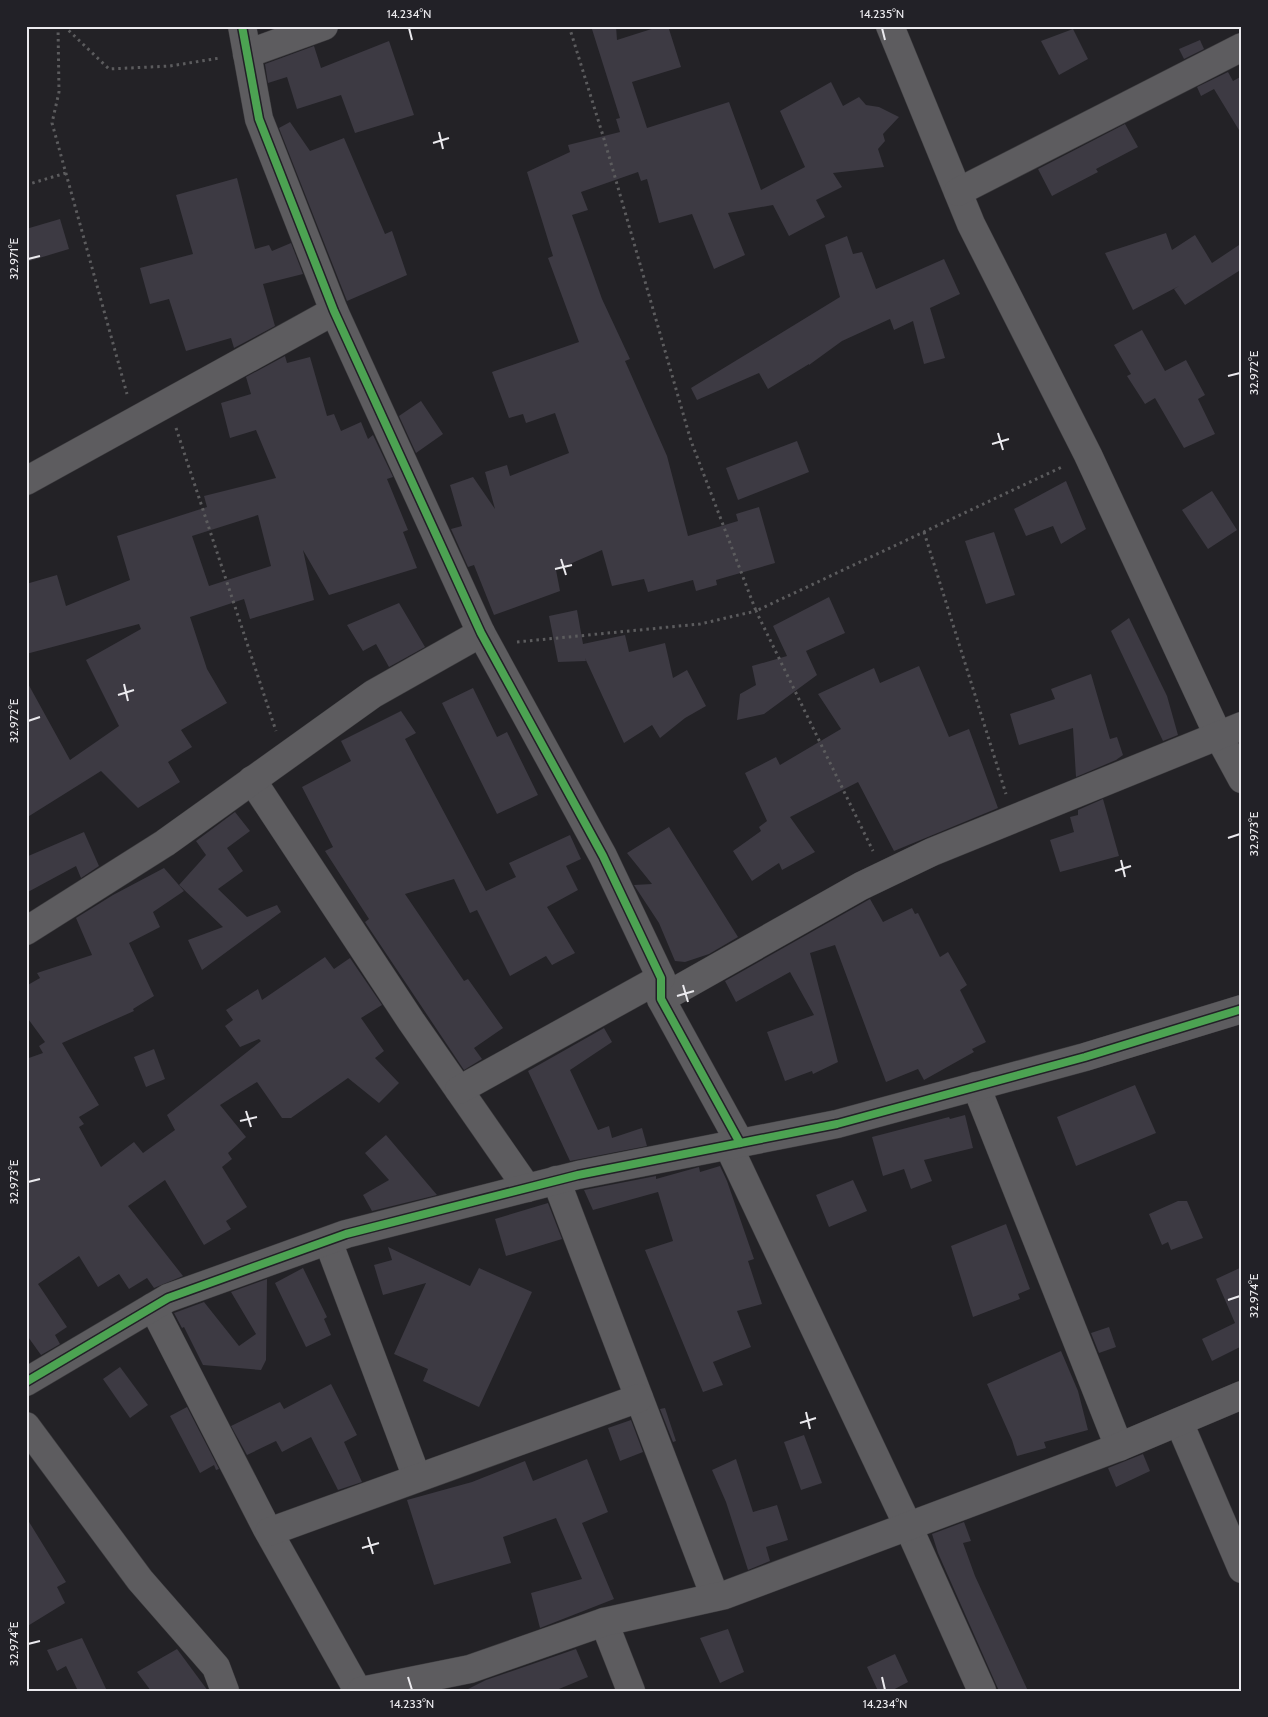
<svg xmlns="http://www.w3.org/2000/svg" width="1268" height="1717" font-family="Cabin,sans-serif">
<style>
.building{fill:#3d3a43;fill-rule:evenodd}
.lines{fill:none;stroke-linecap:round;stroke-linejoin:round}
.minor-casing{stroke:#3d3c3f;stroke-width:29}
.path{stroke:#5c5c5e;stroke-width:3;stroke-dasharray:2.5 4;stroke-linecap:butt}
.minor{stroke:#5d5c5f;stroke-width:28}
.cycleway-casing{stroke:#222127;stroke-width:11}
.cycleway{stroke:#4ca352;stroke-width:8}
.ticks{fill:none;stroke:#ebeaee;stroke-width:2}
.neatline{fill:none;stroke:#ebeaee;stroke-width:2}
.ticks-label{font-size:12px;text-anchor:middle;fill:#ebeaee}
</style>
<rect width="100%" height="100%" fill="#232226"/>
<g class="building">
<polygon points="591,26 616,26 617,40 661,26 668,26 681,67 632,82 647,128 729,102 761,190 805,167 780,111 831,82 843,106 859,97 866,105 879,107 899,117 883,134 885,141 878,149 884,167 833,173 842,187 816,200 825,217 789,236 773,205 728,213 745,255 714,269 692,214 659,223 647,179 641,181 638,172 581,192 588,210 572,215 602,299 630,359 625,361 667,456 688,536 738,521 736,514 759,507 775,563 716,580 717,585 696,591 693,580 648,592 644,579 612,586 602,550 556,570 560,591 494,615 474,565 468,567 451,529 462,526 450,485 473,477 495,509 485,472 507,465 510,476 569,453 555,413 526,423 523,414 509,418 492,372 579,342 548,258 553,256 527,172 570,152 568,145 620,132 616,119 620,118"/>
<polygon points="1073,29 1088,59 1059,75 1041,41"/>
<polygon points="1200,40 1204,49 1184,59 1179,49"/>
<polygon points="389,41 414,115 355,133 341,95 297,109 287,77 268,83 265,64 314,46 321,68"/>
<polygon points="1228,72 1233,81 1242,76 1242,135 1214,89 1201,96 1197,87"/>
<polygon points="290,122 310,151 344,138 385,234 392,231 407,275 347,301 279,128"/>
<polygon points="1125,124 1138,147 1096,169 1098,172 1052,196 1038,169"/>
<polygon points="237,178 255,249 269,245 272,251 291,243 303,274 263,284 275,326 234,348 231,338 186,351 169,299 150,304 140,268 193,254 176,195"/>
<polygon points="60,219 69,249 26,262 26,229"/>
<polygon points="1166,233 1172,250 1195,235 1212,263 1242,243 1242,269 1185,305 1174,289 1179,286 1133,310 1105,253"/>
<polygon points="847,236 853,254 862,252 876,289 944,259 960,294 930,308 945,358 924,364 913,321 894,330 890,319 842,341 809,365 809,364 768,389 759,373 697,400 691,388 840,297 825,245"/>
<polygon points="1142,330 1165,371 1186,360 1205,395 1198,399 1215,434 1184,448 1155,398 1145,404 1127,376 1131,374 1114,345"/>
<path d="M285,356L287,363L310,357L327,416L334,414L341,431L361,422L368,439L373,435L393,477L387,479L408,530L403,532L417,568L329,595L303,550L314,600L250,619L244,599L190,617L207,669L227,703L181,730L192,747L168,762L180,782L138,808L101,771L26,818V680L70,760L119,726L86,660L141,629L139,624L26,654V584L57,575L66,606L130,580L117,536L207,507L204,496L276,478L256,430L230,438L221,403L251,394L246,377ZM258,515L271,566L209,586L192,536Z"/>
<polygon points="421,401 443,434 416,453 399,416"/>
<polygon points="797,441 809,472 738,500 726,468"/>
<polygon points="1066,481 1086,529 1061,544 1053,526 1026,536 1014,509"/>
<polygon points="1212,491 1237,530 1208,549 1182,510"/>
<polygon points="994,532 1015,595 986,604 965,541"/>
<polygon points="829,597 845,633 806,651 817,675 764,714 737,720 740,694 756,685 752,666 787,656 773,626"/>
<polygon points="399,603 425,647 389,667 376,644 363,651 347,625"/>
<polygon points="577,610 583,644 625,635 629,652 665,643 673,678 687,670 706,706 685,718 660,738 652,725 624,743 585,658 586,661 558,662 549,616"/>
<polygon points="1129,618 1167,696 1178,735 1163,741 1111,631"/>
<polygon points="919,666 949,737 969,729 998,808 894,851 858,782 790,817 815,852 782,870 779,863 752,881 733,851 761,831 759,827 767,821 745,773 776,757 780,765 841,729 818,694 874,668 880,683"/>
<polygon points="1091,674 1110,739 1117,737 1123,755 1116,760 1076,777 1073,728 1019,745 1010,714 1055,699 1051,689"/>
<polygon points="473,688 497,737 507,732 538,795 497,814 442,703"/>
<polygon points="401,711 416,733 405,739 486,891 516,877 509,863 570,835 581,859 566,866 578,890 547,907 575,953 552,965 546,956 510,976 477,910 470,913 454,879 405,894 464,981 468,979 503,1028 474,1048 482,1059 464,1070 365,922 369,919 325,851 333,847 302,787 351,761 341,741"/>
<polygon points="1103,799 1119,856 1060,872 1050,840 1074,832 1070,817 1078,815 1078,810"/>
<polygon points="235,812 250,831 227,848 243,871 218,889 247,917 277,905 281,912 202,970 188,940 223,927 179,885 206,855 196,841"/>
<polygon points="669,827 738,937 709,954 685,962 675,961 659,923 634,885 652,884 627,853"/>
<polygon points="84,832 99,866 81,878 76,866 26,893 26,857"/>
<polygon points="164,868 184,891 153,912 160,927 129,943 154,996 133,1009 134,1011 62,1043 99,1105 79,1117 84,1124 79,1127 101,1167 134,1142 143,1153 175,1130 167,1115 261,1041 259,1039 240,1047 225,1026 233,1020 226,1010 258,989 262,1000 325,957 334,969 350,958 382,1005 361,1018 384,1051 375,1058 399,1083 379,1103 348,1078 291,1118 282,1118 257,1082 220,1105 246,1137 228,1153 232,1159 222,1167 247,1207 226,1221 231,1229 204,1245 165,1180 128,1206 183,1276 154,1288 147,1278 129,1289 119,1274 98,1287 79,1256 38,1284 67,1327 55,1335 60,1344 41,1355 26,1334 26,1059 43,1053 39,1046 45,1042 26,1016 26,986 40,978 37,973 92,955 76,918 113,895"/>
<polygon points="870,899 883,922 912,908 915,914 918,913 940,957 948,952 967,985 960,990 986,1042 972,1049 974,1052 924,1080 918,1069 886,1082 835,945 810,953 838,1062 813,1074 812,1071 785,1081 767,1032 814,1015 790,972 736,1002 725,981"/>
<polygon points="604,1028 612,1042 570,1070 598,1130 609,1126 612,1138 642,1128 647,1146 570,1161 528,1071"/>
<polygon points="154,1049 165,1079 146,1087 134,1057"/>
<polygon points="1135,1085 1156,1133 1076,1166 1057,1117"/>
<polygon points="965,1115 973,1148 924,1160 932,1181 911,1189 904,1169 883,1176 872,1137 949,1117 950,1119"/>
<polygon points="386,1135 437,1195 372,1211 363,1195 389,1180 365,1153"/>
<polygon points="720,1166 727,1181 754,1259 748,1261 762,1304 737,1311 751,1347 713,1362 723,1385 703,1392 645,1250 673,1241 658,1192 593,1210 584,1190 656,1176 656,1179 699,1167 700,1172"/>
<polygon points="853,1180 867,1211 829,1227 816,1195"/>
<polygon points="1178,1201 1187,1201 1203,1238 1171,1250 1168,1242 1162,1245 1149,1214"/>
<polygon points="548,1203 562,1239 506,1256 495,1219"/>
<polygon points="1006,1224 1030,1289 1018,1294 1020,1299 973,1317 951,1246"/>
<polygon points="388,1247 470,1286 479,1268 532,1292 479,1407 423,1381 428,1369 394,1354 426,1283 383,1295 374,1265 392,1260"/>
<polygon points="1242,1267 1242,1346 1212,1361 1202,1339 1235,1323 1216,1279"/>
<polygon points="303,1268 327,1317 324,1319 331,1335 306,1347 275,1283"/>
<polygon points="267,1279 266,1360 261,1370 203,1365 184,1327 182,1328 174,1313 204,1302 239,1346 256,1334 231,1292"/>
<polygon points="1109,1327 1116,1347 1099,1353 1091,1333"/>
<polygon points="1061,1351 1078,1391 1088,1430 1044,1442 1046,1448 1017,1456 1012,1440 987,1384"/>
<polygon points="120,1367 148,1405 130,1418 103,1379"/>
<polygon points="331,1384 357,1435 344,1442 362,1482 338,1490 311,1437 282,1452 276,1441 247,1455 231,1426 280,1402 284,1409"/>
<polygon points="187,1407 219,1469 216,1470 214,1465 200,1473 170,1416"/>
<polygon points="665,1408 676,1441 673,1442 660,1409"/>
<polygon points="631,1420 643,1452 620,1461 608,1428"/>
<polygon points="804,1435 822,1483 801,1490 784,1442"/>
<polygon points="1143,1454 1150,1471 1116,1487 1108,1468"/>
<polygon points="587,1459 608,1512 582,1523 614,1599 540,1628 531,1593 582,1579 556,1518 503,1537 511,1563 434,1585 407,1500 472,1482 525,1461 533,1481"/>
<polygon points="736,1459 753,1512 777,1505 788,1540 766,1547 770,1561 748,1570 726,1502 712,1470"/>
<polygon points="26,1517 66,1582 57,1587 65,1603 26,1627"/>
<polygon points="964,1522 971,1541 963,1543 975,1576 1028,1691 999,1691 938,1553 932,1534"/>
<polygon points="728,1629 744,1672 720,1683 700,1638"/>
<polygon points="82,1638 107,1691 78,1691 66,1666 57,1671 47,1650"/>
<polygon points="177,1649 208,1691 151,1691 137,1672"/>
<polygon points="576,1649 588,1677 554,1691 464,1691 486,1680"/>
<polygon points="895,1654 908,1682 891,1691 878,1691 867,1667"/>
</g>
<g class="lines">
<defs>
<g id="minor">
<polyline points="242,26 259,119 334,311 481,633 603,856 661,978 661,999 740,1143"/>
<polyline points="890,26 971,224 1088,455 1218,735 1242,779"/>
<polyline points="247,54 324,26"/>
<polyline points="958,192 1242,47"/>
<polyline points="26,481 334,311"/>
<polyline points="252,780 411,1021 527,1188"/>
<polyline points="26,931 165,843 373,694 481,633"/>
<polyline points="661,999 861,886 932,852 1242,726"/>
<polyline points="976,1086 1119,1447"/>
<polyline points="459,1090 661,978"/>
<polyline points="728,1145 908,1526 982,1691"/>
<polyline points="556,1180 715,1597"/>
<polyline points="328,1241 417,1478"/>
<polyline points="153,1307 267,1529 358,1691"/>
<polyline points="26,1382 168,1298 346,1234 578,1175 837,1124 1085,1057 1242,1009"/>
<polyline points="1179,1422 1242,1569"/>
<polyline points="26,1426 140,1580 216,1667 225,1691"/>
<polyline points="269,1532 639,1398"/>
<polyline points="604,1622 631,1691"/>
<polyline points="361,1691 470,1669 604,1622 725,1595 1119,1447 1242,1395"/>
</g>
</defs>
<use href="#minor" class="minor-casing"/>
<g class="path">
<polyline points="58,26 59,92 52,123 127,394"/>
<polyline points="64,26 109,69 170,66 220,58"/>
<polyline points="569,26 604,139 691,441 756,611 1064,466"/>
<polyline points="26,185 66,173"/>
<polyline points="176,428 276,731"/>
<polyline points="924,532 1006,794"/>
<polyline points="517,642 700,624 756,611 873,851"/>
</g>
<use href="#minor" class="minor"/>
<defs>
<g id="cycleway">
<polyline points="242,26 259,119 334,311 481,633 603,856 661,978 661,999 740,1143"/>
<polyline points="26,1382 168,1298 346,1234 578,1175 837,1124 1085,1057 1242,1009"/>
</g>
</defs>
<use href="#cycleway" class="cycleway-casing"/>
<use href="#cycleway" class="cycleway"/>
</g>
<path class="ticks" d="M409,28L412,40M882,28L885,40M439,132L443,149M433,143L449,138M28,259L40,256M1228,376L1240,373M998,433L1003,450M992,444L1009,439M561,559L566,575M555,569L572,565M124,684L128,701M118,695L134,690M28,721L40,717M1228,838L1240,834M1121,860L1125,877M1115,871L1131,866M683,985L688,1002M677,996L694,991M246,1111L251,1127M240,1121L257,1117M28,1182L40,1179M1228,1300L1240,1296M806,1412L810,1429M800,1423L816,1418M368,1537L373,1554M362,1548L379,1543M28,1644L40,1641M408,1677L412,1690M882,1677L885,1690"/>
<rect width="1268" height="1717" fill="none" stroke="#222127" stroke-width="55"/>
<rect x="28" y="28" width="1212" height="1662" class="neatline"/>
<g class="ticks-label">
<text x="409" y="18">14.234°N</text>
<text x="882" y="18">14.235°N</text>
<text transform="translate(14 259) rotate(-90)" y="4">32.971°E</text>
<text transform="translate(1254 373) rotate(-90)" y="4">32.972°E</text>
<text transform="translate(14 721) rotate(-90)" y="4">32.972°E</text>
<text transform="translate(1254 834) rotate(-90)" y="4">32.973°E</text>
<text transform="translate(14 1182) rotate(-90)" y="4">32.973°E</text>
<text transform="translate(1254 1296) rotate(-90)" y="4">32.974°E</text>
<text transform="translate(14 1644) rotate(-90)" y="4">32.974°E</text>
<text x="412" y="1708">14.233°N</text>
<text x="885" y="1708">14.234°N</text>
</g>
</svg>
